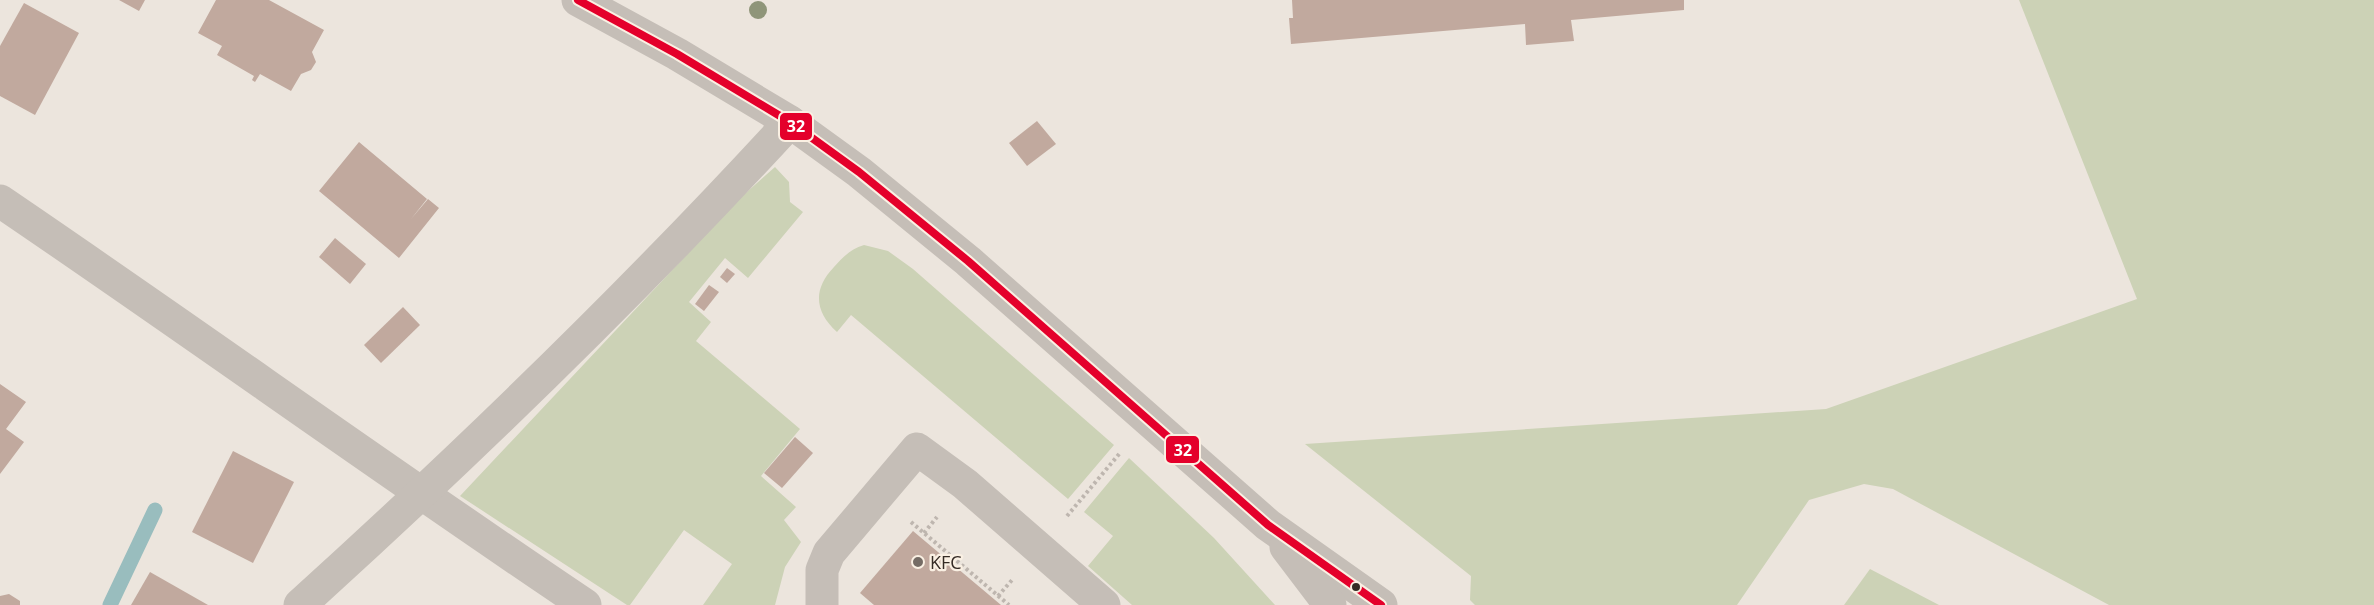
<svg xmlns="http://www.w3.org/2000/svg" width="2374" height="605" font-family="'Open Sans',sans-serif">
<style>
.green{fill:#ccd2b6}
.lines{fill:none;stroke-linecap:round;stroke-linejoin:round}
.stream{stroke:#99bdbe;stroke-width:15}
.building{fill:#c1a99e}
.path{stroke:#beb6af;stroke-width:4;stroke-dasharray:3 3;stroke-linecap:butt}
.minor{stroke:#c5beb7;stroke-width:33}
.bus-1-casing{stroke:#faf0e3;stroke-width:12}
.bus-1{stroke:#e4002b;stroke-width:8}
.tree{fill:#8f9579}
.poi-dot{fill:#756c65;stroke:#faf0e3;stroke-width:2}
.bus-dot{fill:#352b25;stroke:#faf0e3;stroke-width:2}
.labels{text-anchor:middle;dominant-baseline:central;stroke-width:4.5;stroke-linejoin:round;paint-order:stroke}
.poi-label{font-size:18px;fill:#352b25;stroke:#faf0e3;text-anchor:start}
.line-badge{stroke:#faf0e3;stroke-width:2}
.badge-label{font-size:16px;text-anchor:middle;font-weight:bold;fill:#fff}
</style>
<rect width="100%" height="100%" fill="#ece5dd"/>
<g class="green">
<polygon points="2019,0 2374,0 2374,605 2109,605 1893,489 1864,484 1809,500 1737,605 1475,605 1470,600 1471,576 1305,444 1826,409 2137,299"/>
<polygon points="775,167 789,182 790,202 803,212 748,278 725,258 689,302 711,322 696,341 800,429 761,476 796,507 784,520 801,542 785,567 775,605 703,605 732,564 684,530 630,605 627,605 460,496 739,199"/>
<path d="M864,245L888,251L913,269L1114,445L1068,499L851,315L837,332C814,311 813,289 834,267C844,256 851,249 864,245Z"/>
<polygon points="1129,458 1214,538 1275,605 1132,605 1088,566 1113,536 1084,512"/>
<polygon points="1870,569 1939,605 1844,605"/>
</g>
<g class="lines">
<polyline class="stream" points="110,605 155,510"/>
</g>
<g class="building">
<polygon points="119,0 145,0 139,11"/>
<polygon points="216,0 269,0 324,30 312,52 316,62 311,70 301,74 291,91 260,74 255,82 252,80 254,76 217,55 222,46 198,33"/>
<polygon points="1292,0 1684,0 1684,10 1571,20 1574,41 1526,45 1525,24 1291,44 1289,18 1293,18"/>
<polygon points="24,3 79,33 35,115 0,96 0,46"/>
<polygon points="1037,121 1056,144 1027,166 1009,143"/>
<polygon points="359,142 427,199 411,219 428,199 439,208 399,258 319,191"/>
<polygon points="335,238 366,264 350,284 319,257"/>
<polygon points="727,268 735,274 727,283 720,277"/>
<polygon points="709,285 719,292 704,311 695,304"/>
<polygon points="403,307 420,325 381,363 364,345"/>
<polygon points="0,384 26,402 6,429 24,442 0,474"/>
<polygon points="795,437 813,453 782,488 764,473"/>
<polygon points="233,451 294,482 253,563 192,532"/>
<polygon points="913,531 1001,605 874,605 860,593"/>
<polygon points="150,572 208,605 131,605"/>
<polygon points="9,594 20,601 20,605 0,605 0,596"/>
</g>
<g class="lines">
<g class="path">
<polyline points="1067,516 1120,453"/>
<polyline points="911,522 1009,605"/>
<polyline points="924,533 937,517"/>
<polyline points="998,596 1012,580"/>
</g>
<g class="minor">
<polyline points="578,0 677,54 790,122 859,172 968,261 1268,525 1381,605"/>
<path d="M0,201C196,334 388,473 585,605"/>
<polyline points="1286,547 1330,605"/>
<path d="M300,605C470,451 635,291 790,122"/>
<polyline points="822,605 822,570 829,553 917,449 965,484 1104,605"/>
</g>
<defs>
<polyline id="bus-1" points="578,0 677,54 790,122 859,172 968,261 1268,525 1381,605"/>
</defs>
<use href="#bus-1" class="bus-1-casing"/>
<use href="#bus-1" class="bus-1"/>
</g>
<circle class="tree" cx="758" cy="10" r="9"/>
<circle class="poi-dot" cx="918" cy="562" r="6"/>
<circle class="bus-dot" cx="1356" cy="587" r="5"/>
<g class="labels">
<g class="poi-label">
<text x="930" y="562">KFC</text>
</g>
</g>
<g class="line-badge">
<rect x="779" y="112" width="34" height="29" rx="6" fill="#e4002b"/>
<rect x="1165" y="435" width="35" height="29" rx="6" fill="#e4002b"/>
</g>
<g class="badge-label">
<text x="796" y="132">32</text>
<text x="1183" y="456">32</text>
</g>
</svg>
